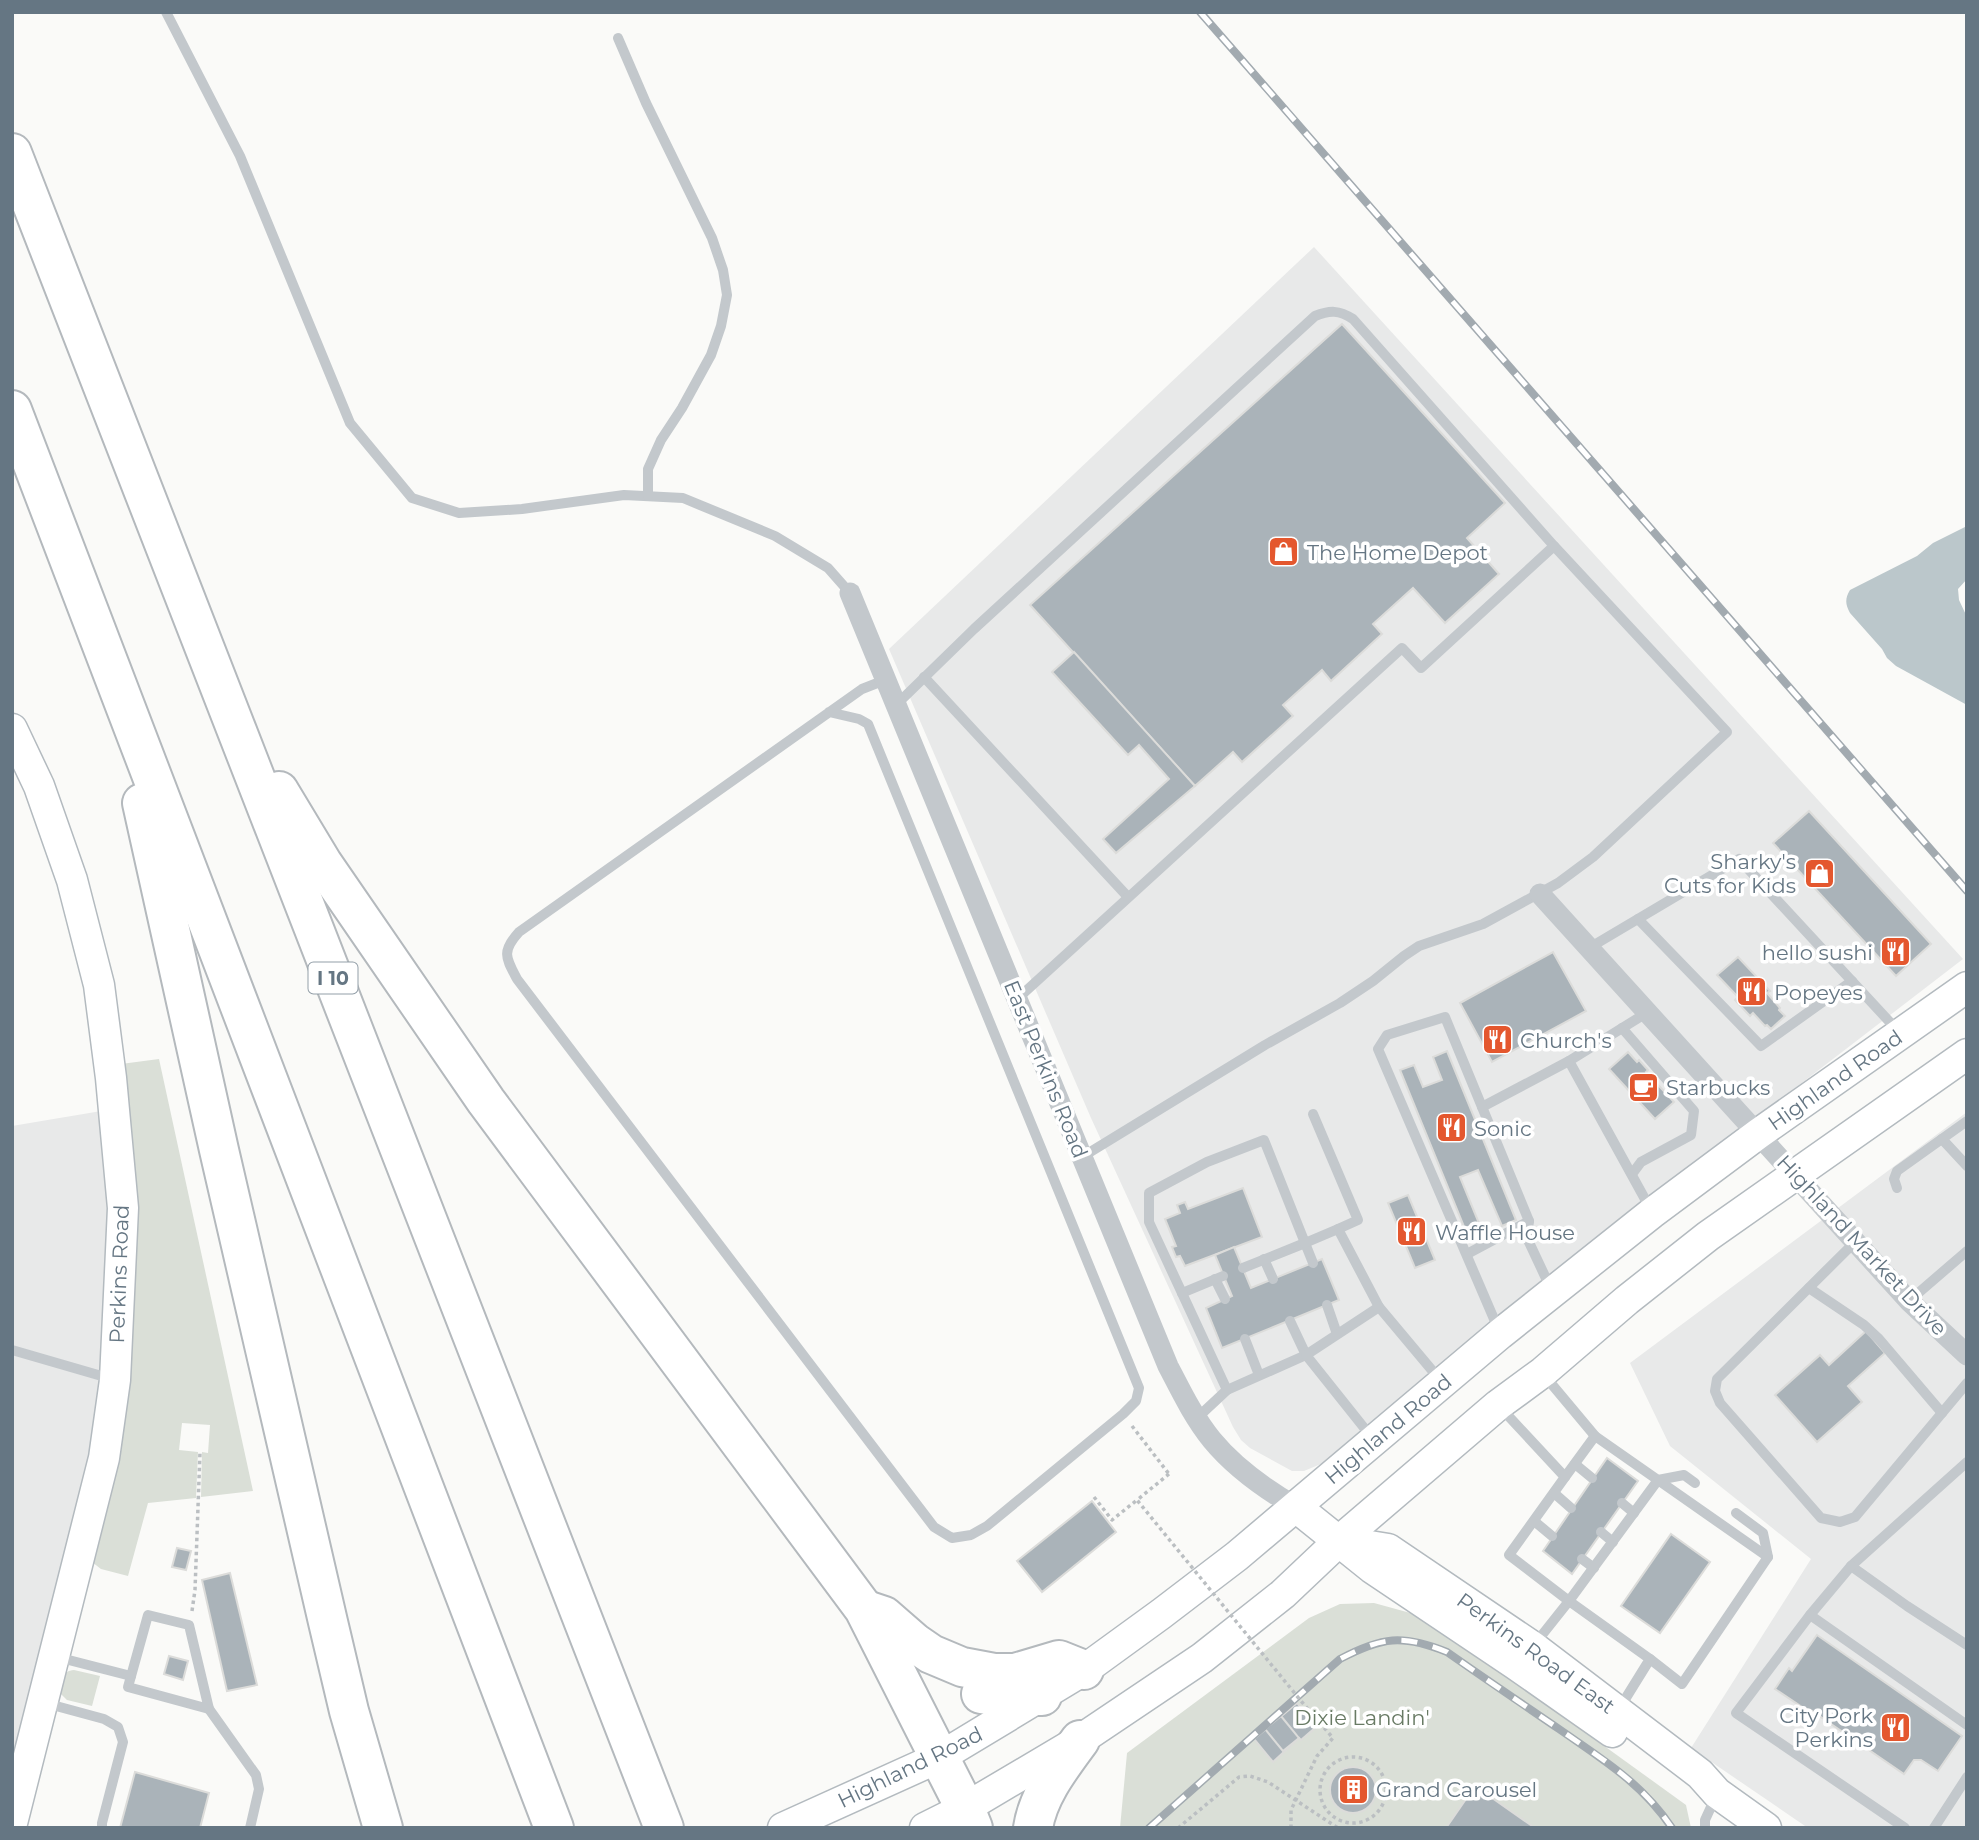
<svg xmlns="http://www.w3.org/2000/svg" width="1979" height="1840" font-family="Montserrat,sans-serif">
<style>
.built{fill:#e8e9e9}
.green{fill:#dadfd7}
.water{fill:#bbc7cb}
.building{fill:#aab3b9;stroke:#dcdcda;stroke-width:2}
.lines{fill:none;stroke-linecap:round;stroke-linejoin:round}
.secondary-casing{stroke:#b3babf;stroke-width:33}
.highway-casing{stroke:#b4b9bd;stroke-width:42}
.path{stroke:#bbbfc2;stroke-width:3.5;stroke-dasharray:3.5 3.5;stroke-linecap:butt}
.lane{stroke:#c3c8cc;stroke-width:10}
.street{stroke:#c3c8cc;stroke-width:21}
.secondary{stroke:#fff;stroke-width:30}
.highway{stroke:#fff;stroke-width:38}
.rail-casing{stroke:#a2aab0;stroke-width:8}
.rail{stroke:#fff;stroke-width:5;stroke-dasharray:16;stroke-linecap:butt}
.path-bridge{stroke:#bbbfc2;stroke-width:3.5;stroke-dasharray:3.5 3.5;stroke-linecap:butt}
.labels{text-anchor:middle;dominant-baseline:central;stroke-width:7;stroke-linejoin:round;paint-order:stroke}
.shield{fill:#fff;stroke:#939fa8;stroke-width:2}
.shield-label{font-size:19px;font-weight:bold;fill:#657683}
.poi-label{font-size:21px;fill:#657683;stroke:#fff;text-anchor:start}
.street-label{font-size:21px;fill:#657683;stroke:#fff}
.park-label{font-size:21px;fill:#687a64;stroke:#fff}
</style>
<rect width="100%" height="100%" fill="#fafaf8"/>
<g class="built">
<polygon points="1314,247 1963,959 1599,1239 1328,1461 1304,1471 1292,1471 1250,1448 1241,1440 1233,1427 1091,1118 889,649"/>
<polygon points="113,1109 115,1380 12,1823 12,1126"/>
<polygon points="1967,1112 1967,1828 1808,1828 1691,1748 1811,1559 1670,1446 1630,1363"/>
</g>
<g class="green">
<polygon points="159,1059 253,1491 201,1497 202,1452 208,1453 210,1425 182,1423 179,1450 198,1452 196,1498 148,1503 128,1576 101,1569 92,1562 121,1064"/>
<polygon points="1374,1603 1414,1614 1455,1638 1686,1805 1691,1828 1120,1828 1127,1753 1309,1618 1340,1604"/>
<path d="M74,1670L100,1676L92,1706L67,1700L58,1691C61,1680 62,1671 74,1670Z"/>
</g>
<path class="water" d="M1967,526V579L1958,589L1959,600L1967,617V705L1896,666L1887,658L1882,649L1850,613C1845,604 1845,598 1850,590L1917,556L1933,543Z"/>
<g class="building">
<polygon points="1342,324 1505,503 1467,538 1499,574 1445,623 1413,588 1373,624 1382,634 1331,681 1322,670 1283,705 1293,716 1242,762 1233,752 1195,786 1030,605"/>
<polygon points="1074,652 1195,786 1116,853 1103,839 1169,779 1139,745 1128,755 1052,672"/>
<polygon points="1809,811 1931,944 1896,976 1773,843"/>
<polygon points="1553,952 1586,1011 1492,1062 1460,1003"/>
<polygon points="1738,957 1770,991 1767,993 1780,1008 1779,1010 1785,1016 1771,1029 1767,1025 1765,1026 1753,1013 1750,1016 1735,1000 1738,997 1717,975"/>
<polygon points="1447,1051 1516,1220 1502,1226 1478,1170 1460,1177 1483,1233 1469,1239 1400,1070 1414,1065 1423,1087 1442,1080 1433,1057"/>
<polygon points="1628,1052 1637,1062 1639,1060 1648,1070 1646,1072 1674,1102 1655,1119 1609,1069"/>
<polygon points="1243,1188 1262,1237 1185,1266 1180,1256 1176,1257 1172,1247 1176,1246 1165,1219 1180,1213 1177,1205 1185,1202 1188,1209"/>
<polygon points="1408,1195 1435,1260 1415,1268 1388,1203"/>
<polygon points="1234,1247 1251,1288 1322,1259 1339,1300 1222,1348 1206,1308 1232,1296 1215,1255"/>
<polygon points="1866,1331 1885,1353 1848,1386 1862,1402 1817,1442 1775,1395 1820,1355 1829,1365"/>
<polygon points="1607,1458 1638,1481 1572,1574 1543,1551"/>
<polygon points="1092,1501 1116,1532 1042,1592 1017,1561"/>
<polygon points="1671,1534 1710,1562 1660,1633 1621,1606"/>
<polygon points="177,1548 191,1551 186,1570 172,1567"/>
<polygon points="230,1573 257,1685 227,1691 202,1580"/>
<polygon points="1817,1635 1962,1736 1938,1771 1921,1760 1914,1760 1904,1774 1812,1711 1811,1713 1775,1689 1789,1668 1792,1671"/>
<polygon points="169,1656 188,1661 183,1680 164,1674"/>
<polygon points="1297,1703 1316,1727 1311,1732 1291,1709"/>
<polygon points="1297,1703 1316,1727 1301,1740 1299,1738 1273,1762 1254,1739"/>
<polygon points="1281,1716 1299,1738 1283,1751 1265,1729"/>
<circle cx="1353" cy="1790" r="23"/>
<polygon points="135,1772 209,1793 200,1828 120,1828"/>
<polygon points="1475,1786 1535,1828 1446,1828"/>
</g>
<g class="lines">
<defs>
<g id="secondary">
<polyline points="12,729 39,786 72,880 99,985 111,1078 123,1208 115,1380 104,1458 12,1823"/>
<polyline points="1296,1507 1372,1568 1515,1664 1612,1732"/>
<polyline points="1339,1541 1388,1549 1533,1647 1700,1774 1717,1793 1766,1828"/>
<polyline points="783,1828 940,1757 1084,1670 1161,1614 1237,1556 1500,1334 1652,1213 1758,1134 1967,987"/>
<polyline points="925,1828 965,1808 1080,1740 1202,1658 1283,1594 1339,1541 1498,1405 1543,1372 1627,1300 1708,1236 1967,1054"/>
</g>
<g id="highway">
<polyline points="12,153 664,1828"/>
<polyline points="12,410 554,1828"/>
<polyline points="279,791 323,864 486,1101 864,1609 965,1808 973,1828"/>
<polyline points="142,803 219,1150 328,1622 349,1711 383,1828"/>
<polyline points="869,1611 884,1616 915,1643 931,1654 962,1667 994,1673 1015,1673 1059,1660 1084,1670"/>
<polyline points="981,1694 994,1696 1042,1696"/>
<path d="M1033,1828C1038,1795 1061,1766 1080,1740"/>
</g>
</defs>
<use href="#secondary" class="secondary-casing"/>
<use href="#highway" class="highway-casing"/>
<g class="path">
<polyline points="1132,1426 1169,1474"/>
<polyline points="1094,1497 1112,1520 1137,1500"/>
<polyline points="192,1611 195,1590 200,1452"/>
<circle cx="1353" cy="1790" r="33"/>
<polyline points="1178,1828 1239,1777 1250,1776 1268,1782 1338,1828"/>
<polyline points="1291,1828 1291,1810 1317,1756 1333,1738 1301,1701"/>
</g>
<g class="lane">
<polyline points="166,12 240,156 350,423 412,498 459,513 522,509 624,495 683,498 775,536 828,568 850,593"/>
<polyline points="618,38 646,103 712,238 723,270 727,295 721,326 711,355 682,408 661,440 648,469 648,496"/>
<polyline points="924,677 1128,897"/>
<path d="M896,705L974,629L1315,316C1330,310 1339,310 1353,319L1554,546"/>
<path d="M829,712L859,719L868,724L1139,1388L1136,1401L1123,1414L987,1526L971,1535L952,1538L934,1527L517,979C506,958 501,952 519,932L862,689L885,680"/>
<polyline points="1638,919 1761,1046 1852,981"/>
<polyline points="1589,948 1739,859 1899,1032"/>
<polyline points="1017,999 1402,648 1421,668 1554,546 1727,732 1593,857 1558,883 1483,924 1419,946 1404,956 1373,981 1340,1003 1265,1045 1082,1157"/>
<polyline points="1648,1012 1569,1061 1651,1210"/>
<polyline points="1622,1028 1694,1111 1691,1135 1641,1162 1632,1174"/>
<polyline points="1482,1107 1569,1061"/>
<polyline points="1313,1114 1358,1220 1338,1229"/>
<polyline points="1942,1139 1967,1166"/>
<polyline points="1897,1188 1894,1179 1897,1171 1967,1121"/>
<polyline points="1856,1241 1717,1379 1715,1391 1720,1403 1821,1518 1840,1522 1855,1517 1967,1383"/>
<polyline points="1467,1254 1529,1221"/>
<polyline points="1264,1259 1273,1279"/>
<polyline points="1243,1268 1305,1243 1313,1263"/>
<polyline points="1215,1279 1225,1299"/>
<polyline points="1809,1288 1864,1325 1879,1339 1942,1413"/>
<polyline points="1182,1293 1223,1276"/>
<polyline points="1909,1301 1967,1251"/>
<polyline points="1327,1305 1337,1334"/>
<polyline points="1500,1333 1378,1049 1387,1035 1445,1017 1529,1221 1527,1238 1551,1289"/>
<polyline points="1245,1339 1259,1375"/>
<polyline points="12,1350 112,1379"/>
<polyline points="1544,1375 1595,1436"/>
<polyline points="1227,1390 1149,1222 1149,1193 1207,1162 1264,1140 1305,1243 1338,1229 1379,1307"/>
<polyline points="1500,1407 1565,1477 1509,1555 1569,1601 1534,1645"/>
<polyline points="1197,1418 1227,1390 1306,1355 1290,1321"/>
<polyline points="1373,1439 1306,1355 1379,1307 1441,1381"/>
<polyline points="1967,1462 1851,1566 1907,1606 1967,1645"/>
<polyline points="1575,1464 1592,1478"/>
<polyline points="1565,1477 1595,1436 1768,1557 1682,1684 1650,1659"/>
<polyline points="1554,1493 1571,1508"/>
<polyline points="1622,1503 1634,1513"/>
<polyline points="1736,1513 1763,1533 1768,1557"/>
<polyline points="1534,1521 1552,1536"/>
<polyline points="1601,1532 1613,1542"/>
<polyline points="1582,1559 1594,1568"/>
<polyline points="1851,1566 1810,1615 1736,1713 1905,1828"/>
<polygon points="148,1615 189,1625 209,1709 128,1687"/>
<polyline points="1810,1615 1967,1725"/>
<polyline points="57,1657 131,1676"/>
<polyline points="45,1703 104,1719 118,1727 123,1742 102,1823 102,1828"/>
<polyline points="209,1709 256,1775 259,1789 250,1828"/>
<polyline points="1619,1709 1650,1659 1569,1601 1658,1480 1684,1475 1695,1483"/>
<polyline points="1705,1828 1705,1820 1716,1796"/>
<polyline points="1934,1828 1967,1777"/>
</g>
<g class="street">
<path d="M850,593L1168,1366C1181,1391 1194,1418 1212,1440C1235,1468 1265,1489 1296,1507"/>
<polyline points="1540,894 1909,1301 1967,1355"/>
</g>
<use href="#secondary" class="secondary"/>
<use href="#highway" class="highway"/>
<defs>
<g id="rail">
<polyline points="1200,12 1967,891"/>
<path d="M1149,1828L1340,1659C1382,1637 1402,1634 1447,1652C1484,1678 1521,1703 1559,1729C1602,1759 1642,1783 1672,1828"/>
</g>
</defs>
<use href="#rail" class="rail-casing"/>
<use href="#rail" class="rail"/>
<polyline class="path-bridge" points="1169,1474 1137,1500 1301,1701"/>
</g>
<defs>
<symbol id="shop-square" viewBox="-11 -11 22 22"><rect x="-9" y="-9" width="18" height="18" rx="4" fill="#e4572e" stroke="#fff"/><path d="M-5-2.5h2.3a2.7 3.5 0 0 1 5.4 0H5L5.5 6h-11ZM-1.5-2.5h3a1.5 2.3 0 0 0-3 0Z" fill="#fff"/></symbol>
<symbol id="restaurant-square" viewBox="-11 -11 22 22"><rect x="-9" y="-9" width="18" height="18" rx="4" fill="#e4572e" stroke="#fff"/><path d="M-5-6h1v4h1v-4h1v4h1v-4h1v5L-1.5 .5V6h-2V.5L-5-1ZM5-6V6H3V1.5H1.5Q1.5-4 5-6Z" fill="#fff"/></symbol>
<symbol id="cafe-square" viewBox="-11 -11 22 22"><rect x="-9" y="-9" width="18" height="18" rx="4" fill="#e4572e" stroke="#fff"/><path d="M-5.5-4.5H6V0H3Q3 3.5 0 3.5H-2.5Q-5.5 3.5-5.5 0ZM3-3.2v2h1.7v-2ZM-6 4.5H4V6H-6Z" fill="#fff"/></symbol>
<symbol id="building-square" viewBox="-11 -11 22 22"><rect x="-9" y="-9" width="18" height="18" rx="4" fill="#e4572e" stroke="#fff"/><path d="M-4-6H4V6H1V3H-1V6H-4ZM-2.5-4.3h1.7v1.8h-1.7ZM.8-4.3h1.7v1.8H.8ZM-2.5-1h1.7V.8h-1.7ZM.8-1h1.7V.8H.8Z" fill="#fff"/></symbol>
</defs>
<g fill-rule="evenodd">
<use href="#shop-square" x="1266" y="534" width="35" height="35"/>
<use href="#shop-square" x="1802" y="856" width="35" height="35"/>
<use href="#restaurant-square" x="1878" y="934" width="35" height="35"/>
<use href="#restaurant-square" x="1734" y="974" width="35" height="35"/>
<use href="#restaurant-square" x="1480" y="1022" width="35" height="35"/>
<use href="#cafe-square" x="1626" y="1070" width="35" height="35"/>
<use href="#restaurant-square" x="1434" y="1110" width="35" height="35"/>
<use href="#restaurant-square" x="1394" y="1214" width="35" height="35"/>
<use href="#restaurant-square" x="1878" y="1710" width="35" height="35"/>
<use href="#building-square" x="1336" y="1772" width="35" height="35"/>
</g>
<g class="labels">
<rect class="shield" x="308.5" y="962.5" width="49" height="31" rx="5"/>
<g class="shield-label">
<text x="333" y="978">I 10</text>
</g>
<g class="poi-label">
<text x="1307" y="552">The Home Depot</text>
<text x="1796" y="861" text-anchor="end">Sharky's<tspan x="1796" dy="24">Cuts for Kids</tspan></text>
<text x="1873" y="952" text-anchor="end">hello sushi</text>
<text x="1774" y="992">Popeyes</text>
<text x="1520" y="1040">Church's</text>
<text x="1666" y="1087">Starbucks</text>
<text x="1474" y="1128">Sonic</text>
<text x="1435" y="1232">Waffle House</text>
<text x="1873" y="1715" text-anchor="end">City Pork<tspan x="1873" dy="24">Perkins</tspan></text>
<text x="1376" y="1789">Grand Carousel</text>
</g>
<g class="street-label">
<text transform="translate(1046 1069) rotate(68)">East Perkins Road</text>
<text transform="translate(1835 1080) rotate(-35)">Highland Road</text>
<text transform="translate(1862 1245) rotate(47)">Highland Market Drive</text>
<text transform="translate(119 1274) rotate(-88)">Perkins Road</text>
<text transform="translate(1388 1429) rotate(-40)">Highland Road</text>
<text transform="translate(1536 1653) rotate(36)">Perkins Road East</text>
<text transform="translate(910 1767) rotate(-26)">Highland Road</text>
</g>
<g class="park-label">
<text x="1362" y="1717">Dixie Landin'</text>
</g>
</g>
<rect width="1979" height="1840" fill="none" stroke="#657683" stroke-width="28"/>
</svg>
